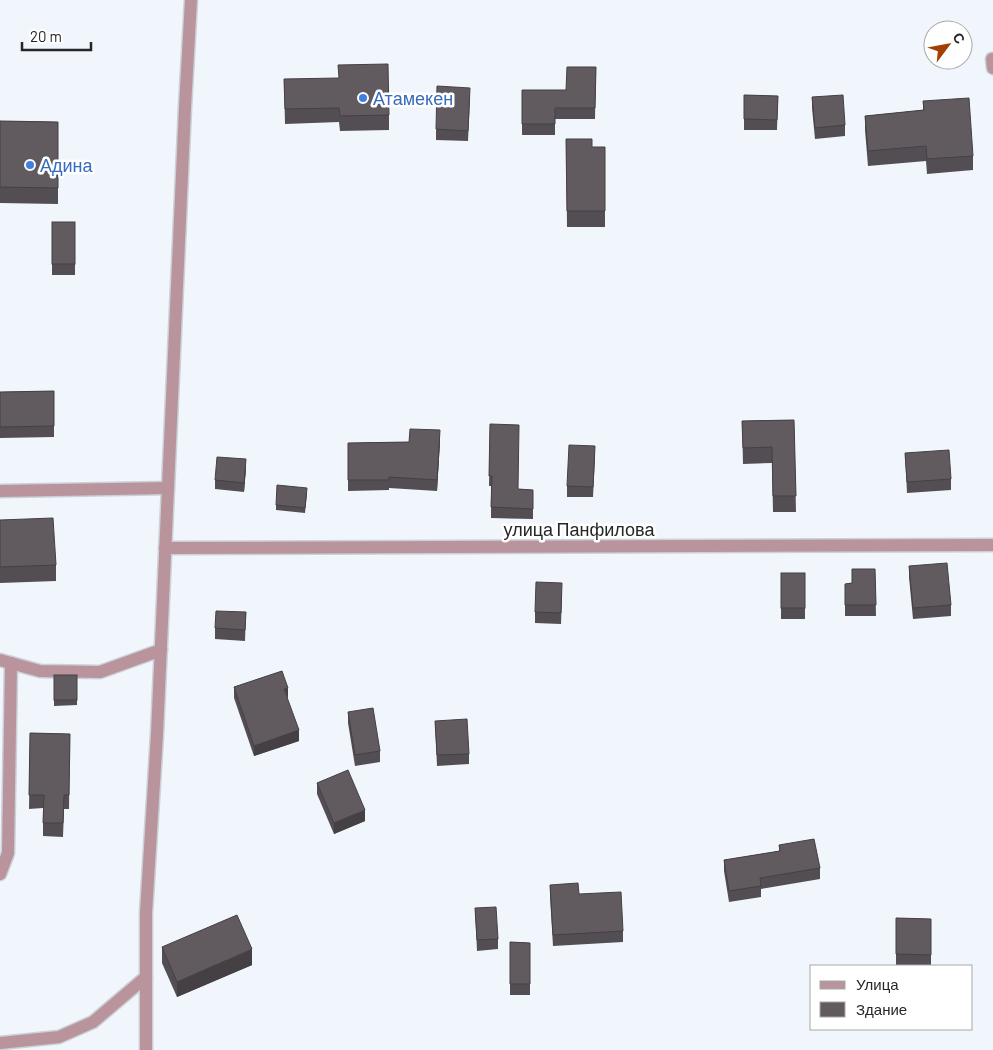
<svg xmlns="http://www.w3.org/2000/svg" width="993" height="1050" font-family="Barlow,sans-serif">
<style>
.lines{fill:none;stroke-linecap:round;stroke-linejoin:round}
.minor-casing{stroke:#cbd1d6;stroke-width:15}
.minor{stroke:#b9949d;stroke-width:12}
.wall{fill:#534e53}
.shaded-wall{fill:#444043}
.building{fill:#615b60;stroke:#444043}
.shop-dot{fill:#3f7fe0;stroke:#fff;stroke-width:2}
.labels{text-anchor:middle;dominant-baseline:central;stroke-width:5;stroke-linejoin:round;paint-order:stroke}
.shop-label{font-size:18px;fill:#366cbe;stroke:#fff;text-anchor:start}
.street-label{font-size:18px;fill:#252629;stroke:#fff}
</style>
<rect width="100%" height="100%" fill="#f0f6fc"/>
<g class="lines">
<defs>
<g id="minor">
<polyline points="992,59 993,68"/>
<polyline points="0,491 168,488"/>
<polyline points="165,548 993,545"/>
<polyline points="0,660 40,671 100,672 161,650"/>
<polyline points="0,874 8,853 11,663"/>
<polyline points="0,1043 59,1037 93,1022 146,977"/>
<polyline points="146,1050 146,913 157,734 185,107 191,0"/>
</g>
</defs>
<use href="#minor" class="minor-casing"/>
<use href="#minor" class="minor"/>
</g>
<g class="wall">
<polygon points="596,67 595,119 555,119 555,135 522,135 522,90 566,90"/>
<polygon points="284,79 389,115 389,130 340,131 339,122 285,124"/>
<polygon points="744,95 778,96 777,130 744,130"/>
<polygon points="812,97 845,125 845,136 815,139 812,108"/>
<polygon points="470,98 468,141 436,140 436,129"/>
<polygon points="923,101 973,156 973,170 927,174 926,161 868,166 865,130 865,116 923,110"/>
<polygon points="0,121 58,122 58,204 0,203"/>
<polygon points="566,139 592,147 605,147 605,227 567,227"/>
<rect x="52" y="222" width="23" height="53"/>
<polygon points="54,391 54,437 0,438 0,392"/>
<polygon points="794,420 796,512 773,512 772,463 743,464 742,421"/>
<polygon points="490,424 518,489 533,490 533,519 491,518 491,486 489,486"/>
<polygon points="440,441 437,491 389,488 389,490 348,491 348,443 409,442"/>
<polygon points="905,453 951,479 951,490 907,493"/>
<polygon points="595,457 593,497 567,497 567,486"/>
<polygon points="246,468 244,492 215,489 215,480"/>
<polygon points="307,493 305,513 276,510 276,505"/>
<polygon points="0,520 56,565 56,581 0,583"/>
<polygon points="909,566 951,605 951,616 913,619 909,577"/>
<polygon points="875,569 876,616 845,616 845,584 852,583"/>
<rect x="781" y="573" width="24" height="46"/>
<polygon points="562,594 561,624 535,623 535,612"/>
<polygon points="246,612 245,641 215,639 215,628"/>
<polygon points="54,675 77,675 77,705 54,706"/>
<polygon points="234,687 287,699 299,741 254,756 234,698"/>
<polygon points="348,712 380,751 380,762 355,766 348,723"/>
<polygon points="435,721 469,754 469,764 437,766"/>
<polygon points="30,733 70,734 69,809 64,809 63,837 43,836 43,808 29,809"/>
<polygon points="317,783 365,821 334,834 317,794"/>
<polygon points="779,845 820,868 820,879 761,889 761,897 729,902 724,871 724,860 779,851"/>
<polygon points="550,885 579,894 623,931 623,942 553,946 550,896"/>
<polygon points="475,908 498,939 498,949 477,951"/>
<polygon points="896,918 931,919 931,966 896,965"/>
<polygon points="510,942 530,943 530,995 510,995"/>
<polygon points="162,947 252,965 177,997 162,963"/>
</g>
<g class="shaded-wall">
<polygon points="440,430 440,441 437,491 437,480"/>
<polygon points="246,459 246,468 244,492 244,483"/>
<polygon points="288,688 288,699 284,689"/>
<polygon points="299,730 299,741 254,756 254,746"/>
<polygon points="365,810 365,821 334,834 334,823"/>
<polygon points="252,949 252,965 177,997 177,982"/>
</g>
<g class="building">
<polygon points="388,64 389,115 340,116 339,108 285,109 284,79 339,78 338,65"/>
<polygon points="567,67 596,67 595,108 555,108 555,124 522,124 522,90 566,90"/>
<polygon points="437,86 470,88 468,131 436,129"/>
<polygon points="744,95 778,96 777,120 744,119"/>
<polygon points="843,95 845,125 815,128 812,97"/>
<polygon points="969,98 973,156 927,159 926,146 868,151 865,116 924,110 923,101"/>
<polygon points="0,121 58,122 58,188 0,187"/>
<polygon points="566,139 592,139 592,147 605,147 605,211 567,211"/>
<rect x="52" y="222" width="23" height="42"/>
<polygon points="54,391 54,426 0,427 0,392"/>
<polygon points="794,420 796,496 773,496 772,447 743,448 742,421"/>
<polygon points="490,424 519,425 518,489 533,490 533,509 491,507 492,476 489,476"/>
<polygon points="410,429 440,430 437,480 389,477 389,480 348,480 348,443 409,442"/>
<polygon points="569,445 595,446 593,487 567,486"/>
<polygon points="949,450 951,479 907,482 905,453"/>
<polygon points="217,457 246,459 244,483 215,480"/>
<polygon points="277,485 307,488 305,508 276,505"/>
<polygon points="53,518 56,565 0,567 0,520"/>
<polygon points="947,563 951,605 913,608 909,566"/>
<polygon points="852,569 875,569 876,605 845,605 845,584 852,583"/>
<rect x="781" y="573" width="24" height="35"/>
<polygon points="536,582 562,583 561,613 535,612"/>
<polygon points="216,611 246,612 245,630 215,628"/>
<polygon points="282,671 288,688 284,689 299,730 254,746 234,687"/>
<rect x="54" y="675" width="23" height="25"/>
<polygon points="373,708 380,751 355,755 348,712"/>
<polygon points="467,719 469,754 437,755 435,721"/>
<polygon points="30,733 70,734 69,795 64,795 63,823 43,823 44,795 29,795"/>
<polygon points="348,770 365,810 334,823 317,783"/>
<polygon points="814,839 820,868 760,878 761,886 729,891 724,860 780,851 779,845"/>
<polygon points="578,883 579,894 621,892 623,931 553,935 550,885"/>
<polygon points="496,907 498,939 477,940 475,908"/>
<polygon points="237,915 252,949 177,982 162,947"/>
<polygon points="896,918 931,919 931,955 896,954"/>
<polygon points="510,942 530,943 530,984 510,984"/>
</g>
<g class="shop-dot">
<circle cx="363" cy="98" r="5"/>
<circle cx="30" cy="165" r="5"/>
</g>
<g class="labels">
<g class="shop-label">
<text x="373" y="98">Атамекен</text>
<text x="40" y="165">Адина</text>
</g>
<g class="street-label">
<text x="579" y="529">улица Панфилова</text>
</g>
</g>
<rect x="810" y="965" width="162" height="65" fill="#ffffff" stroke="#a8a8a9"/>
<rect x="820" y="981" width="25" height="8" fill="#b9949d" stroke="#a8a8a9"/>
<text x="856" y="990" font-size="15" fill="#252629">Улица</text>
<rect x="820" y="1002" width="25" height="15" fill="#615b60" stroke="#a8a8a9"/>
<text x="856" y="1015" font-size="15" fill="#252629">Здание</text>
<g transform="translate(948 45) rotate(58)"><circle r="24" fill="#ffffff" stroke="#a8a8a9"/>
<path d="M0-4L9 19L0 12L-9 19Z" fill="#a23f02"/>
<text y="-8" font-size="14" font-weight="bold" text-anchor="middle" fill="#252629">С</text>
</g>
<path d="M22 42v8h69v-8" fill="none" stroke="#252629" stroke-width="2.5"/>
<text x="30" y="42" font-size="15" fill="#252629" stroke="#ffffff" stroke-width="4" paint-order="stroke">20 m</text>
</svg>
